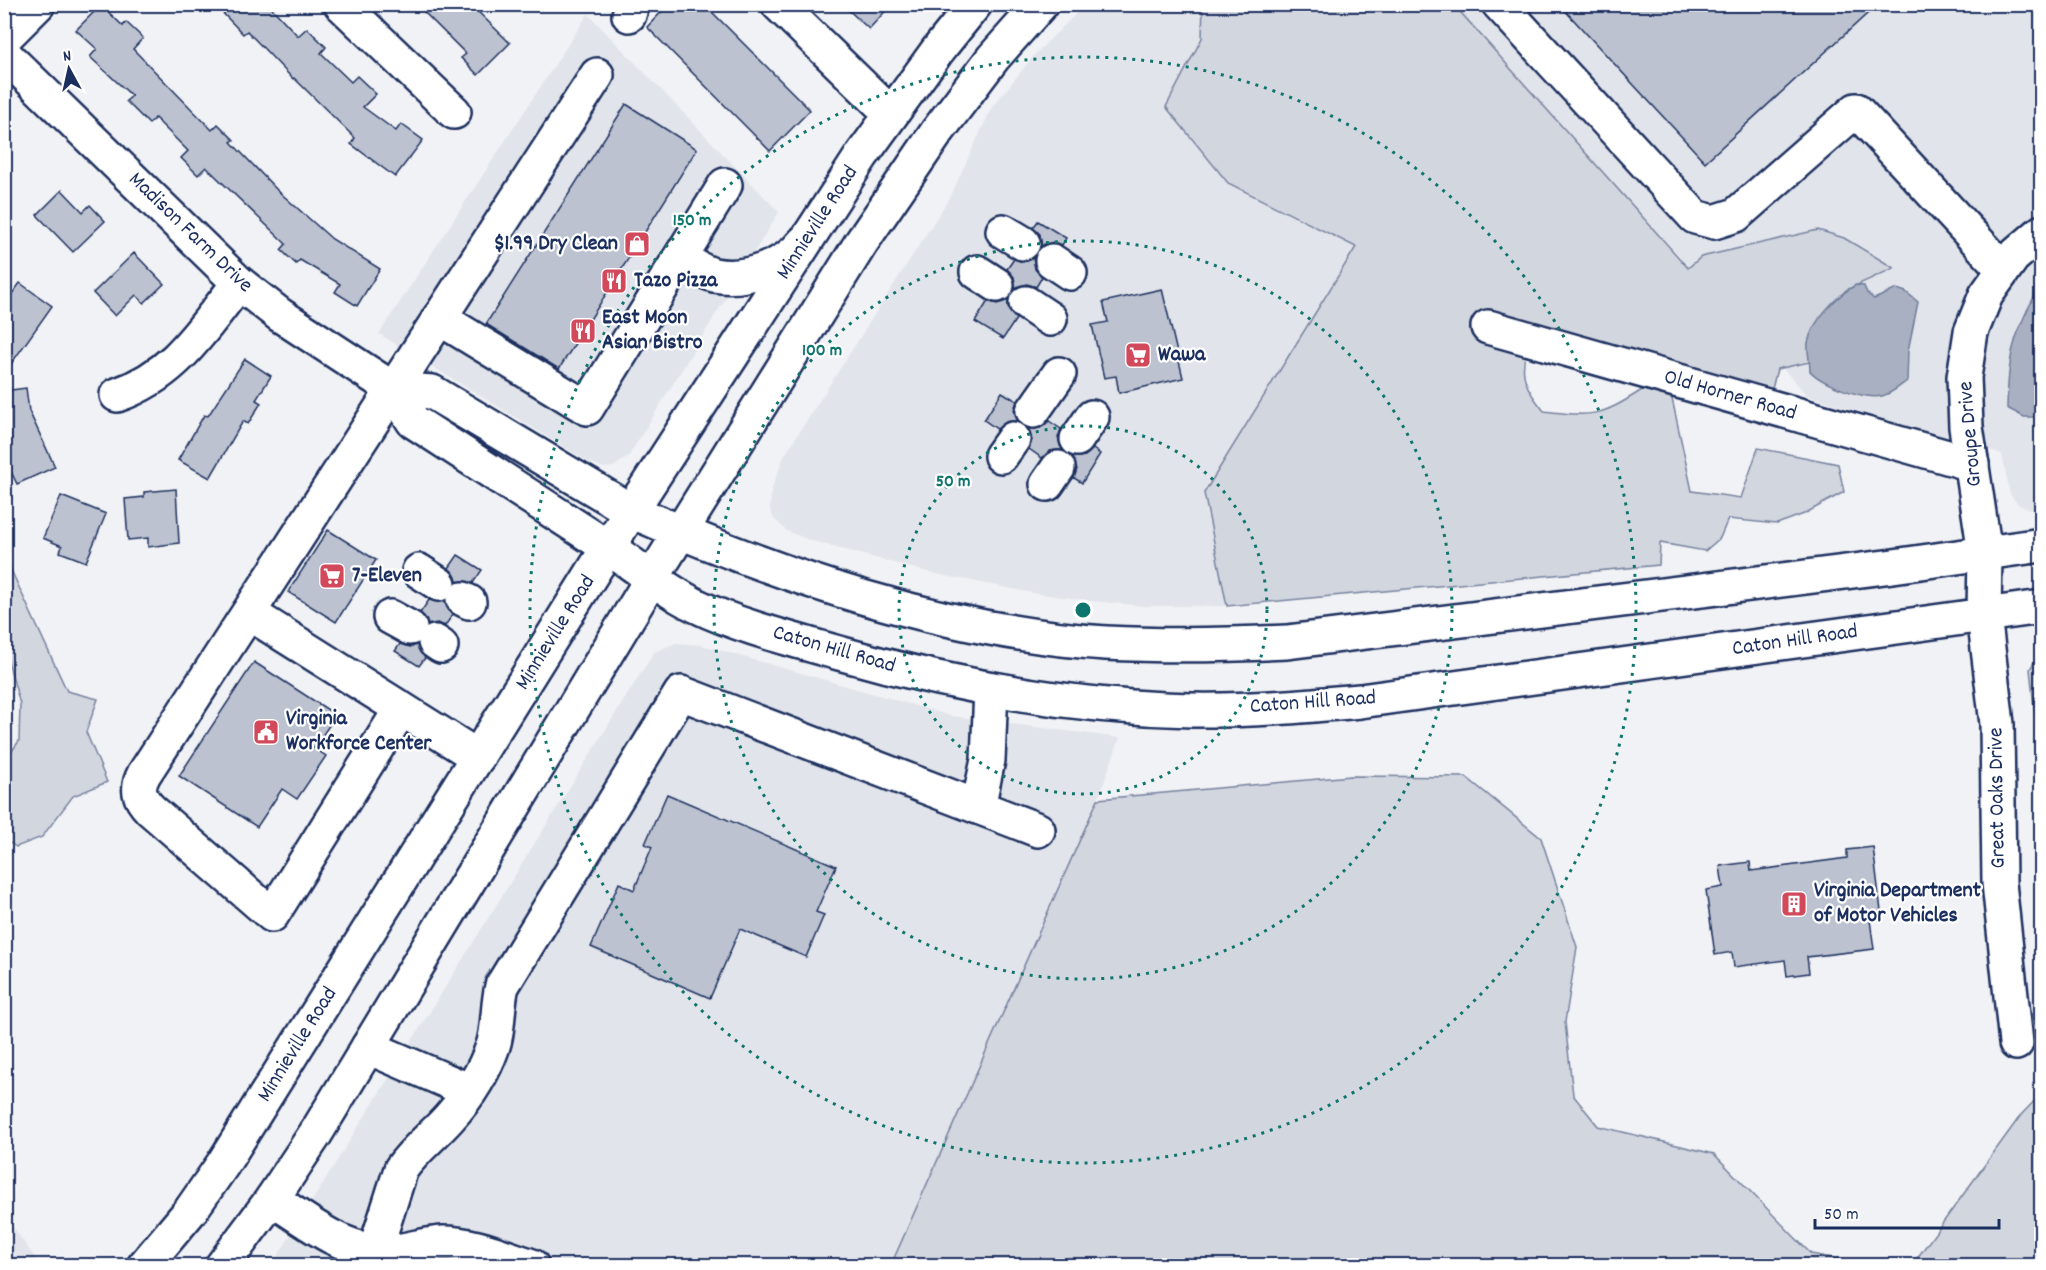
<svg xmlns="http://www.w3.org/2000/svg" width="2046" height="1270" font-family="Dekko,sans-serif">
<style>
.built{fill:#e1e4ea}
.green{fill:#d2d6df;stroke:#76829e;stroke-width:1.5}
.water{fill:#a8b0c2;stroke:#707c9a;stroke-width:1.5}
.building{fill:#bcc2d0;stroke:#1b2f5e;stroke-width:1.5}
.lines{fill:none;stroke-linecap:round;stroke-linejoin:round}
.minor-casing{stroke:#1b2f5e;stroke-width:38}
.major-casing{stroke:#1b2f5e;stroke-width:38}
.minor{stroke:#fff;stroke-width:33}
.major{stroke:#fff;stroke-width:33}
.ring{fill:none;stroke:#0f766e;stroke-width:3;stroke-dasharray:3 6}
.labels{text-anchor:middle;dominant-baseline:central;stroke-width:4.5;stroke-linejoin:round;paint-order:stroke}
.street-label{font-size:22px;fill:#1b2f5e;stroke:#fff}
.poi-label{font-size:22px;font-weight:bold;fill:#1b2f5e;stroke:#fff;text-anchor:start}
.centre{fill:#0f766e;stroke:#fff;stroke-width:3}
.ring-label{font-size:18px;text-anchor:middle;font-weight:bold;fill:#0f766e;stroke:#fff;stroke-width:4.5;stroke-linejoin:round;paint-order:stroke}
</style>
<rect width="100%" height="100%" fill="#f1f2f5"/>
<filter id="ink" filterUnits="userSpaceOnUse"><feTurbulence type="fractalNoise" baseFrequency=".0167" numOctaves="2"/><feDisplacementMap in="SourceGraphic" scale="12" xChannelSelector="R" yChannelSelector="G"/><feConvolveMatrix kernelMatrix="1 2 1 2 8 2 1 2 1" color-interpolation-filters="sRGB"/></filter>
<g filter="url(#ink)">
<g class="built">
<polygon points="1085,5 1203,5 1202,38 1166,107 1228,183 1357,247 1204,492 1227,606 1144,606 1091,601 1033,593 931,573 809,540 787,531 774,519 770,510 771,491 784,456 950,197 992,107 1037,52"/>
<polygon points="1448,5 2041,5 2041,513 2019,505 2010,495 2002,454 1808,396"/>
<polygon points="588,14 779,212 628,457 613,467 604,468 587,461 379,334"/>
<polygon points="676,643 702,645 951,716 1120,738 1098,799 891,1265 268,1266 279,1254 654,652"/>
<polygon points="4,1214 38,1262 40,1265 5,1265"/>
</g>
<g class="green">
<path d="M1203,5H1454L1688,268L1701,257L1818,230L1844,238L1894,268L1846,290L1830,307L1815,326L1808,344L1810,362L1777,369L1772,389L1534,327C1520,366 1517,378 1544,411C1593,417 1600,417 1642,390L1671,394L1692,491L1741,498L1758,448L1838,464L1844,492L1804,514L1777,524L1728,519L1720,538L1705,551L1660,543L1659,565L1227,606L1204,493L1356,247L1228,183L1166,107L1202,38Z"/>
<polygon points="5,557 67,691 98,699 86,732 107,782 73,796 42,837 16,847 4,839 5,761 19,741 20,704 5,650"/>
<polygon points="2041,651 2042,651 2041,774 2030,669"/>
<polygon points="1351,776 1466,777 1541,838 1577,947 1565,1022 1573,1095 1598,1126 1714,1154 1811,1254 1870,1265 891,1265 1098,799"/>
<polygon points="2041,1094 2041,1265 1912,1265 2021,1115"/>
</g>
<g class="water">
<path d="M1856,285L1864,286L1867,293L1874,299L1897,289L1906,292L1918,302L1908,351L1907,381C1899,387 1891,394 1882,396C1864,400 1822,384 1810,371C1810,362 1807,351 1808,343C1812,321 1837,295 1856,285Z"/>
<path d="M2035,295L2040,296L2041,301V417H2024L2007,408C2008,360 2012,337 2035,295Z"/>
</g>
<g class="building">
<polygon points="214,4 268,4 298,36 307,28 326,47 321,53 351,82 357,76 376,94 363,107 396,131 401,124 423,140 395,177 351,144 355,138 294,78 293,79 247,31 243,34"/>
<polygon points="416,4 470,4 510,43 478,75 461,58 466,54"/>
<polygon points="669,4 704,4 810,110 770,151 647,27"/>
<polygon points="842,4 892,4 869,29"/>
<polygon points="1559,4 1878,4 1705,162"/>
<polygon points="101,5 123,26 126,22 143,38 133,49 212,130 218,124 234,140 231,142 277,190 332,239 380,269 357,306 335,292 340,284 300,260 296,264 281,250 286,244 206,167 198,175 181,158 188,151 155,118 149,124 126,101 132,96 90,57 97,49 76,30"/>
<polygon points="626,104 697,149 559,369 486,324"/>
<polygon points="62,190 83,212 90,205 105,221 73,252 37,215"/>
<polygon points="1038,221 1066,238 1062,245 1053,242 1041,247 1040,234 1033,228"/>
<polygon points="134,253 164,284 144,303 136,295 115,316 93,293"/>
<polygon points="1034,258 1035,269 1042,277 1036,287 1027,284 1015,288 1014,277 1007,269 1014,259 1023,262"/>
<polygon points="20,283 52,306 4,374 4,305"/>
<polygon points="1162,289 1183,378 1119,393 1116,376 1104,378 1092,325 1108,322 1103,302"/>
<polygon points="1008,300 1009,311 1016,319 1003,339 975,322 988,301 997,304"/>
<polygon points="245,359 271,376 256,400 261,403 248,424 243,421 210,478 178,460 204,415 208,416"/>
<polygon points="26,388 29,411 55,467 17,484 4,457 4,391"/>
<polygon points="1002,392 1017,401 1014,410 1018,421 1006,422 997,429 984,420"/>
<polygon points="1049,421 1061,429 1058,438 1063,450 1050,451 1042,458 1029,449 1032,440 1028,429 1040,428"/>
<polygon points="1093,449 1100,454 1082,483 1074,478 1077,469 1072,457 1085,456"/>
<polygon points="176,489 179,543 148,547 148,538 128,540 125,499 144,497 144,492"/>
<polygon points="61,496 106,514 86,562 60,552 62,546 43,538"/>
<polygon points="328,530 376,560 336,622 288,592"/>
<polygon points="458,555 482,570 473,583 457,582 449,568"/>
<polygon points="429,600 445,601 453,614 445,626 437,623 428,625 420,613"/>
<polygon points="400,644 410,647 417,645 425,658 419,666 395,651"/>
<polygon points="254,662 336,715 314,748 326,756 297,799 282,789 257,827 179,776"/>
<polygon points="667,794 836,866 816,912 824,915 806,957 740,929 710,998 591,947 619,883 634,890 652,847 645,844"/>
<polygon points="1873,847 1882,919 1870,920 1874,949 1807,957 1809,973 1787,976 1785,960 1734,967 1732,952 1715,955 1706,890 1723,887 1720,866 1750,862 1751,871 1847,858 1847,850"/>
</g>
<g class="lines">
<defs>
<g id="minor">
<polyline points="341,4 454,112"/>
<polyline points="778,4 891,114"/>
<polyline points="1499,4 1695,217 1714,222 1736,215 1856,110 2003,269"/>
<polyline points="629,15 632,4"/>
<polyline points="4,38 38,4"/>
<polyline points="4,54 239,283 280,315 393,389 413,421 609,548"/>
<polyline points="1003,231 1023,243"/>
<path d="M680,258C691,264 702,272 714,275C745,281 785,267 804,242"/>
<polyline points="1052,261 1070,273"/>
<polyline points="977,272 997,285"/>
<polyline points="1026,303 1050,319"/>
<polyline points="439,318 587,408 725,185"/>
<polyline points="1488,327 1972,464"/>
<polyline points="393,389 432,392 631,511"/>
<path d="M117,395C177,374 201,330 239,283"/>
<polyline points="1033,411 1059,374"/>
<polyline points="1077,439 1092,417"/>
<polyline points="1001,456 1013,439"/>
<polyline points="1047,484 1058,468"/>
<polyline points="419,571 439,584"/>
<polyline points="463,599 469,602"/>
<polyline points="249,613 478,757"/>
<polyline points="390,617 410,628"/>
<polyline points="435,642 441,646"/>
<path d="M401,709L272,915L151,810C139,798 136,789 144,774L597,75"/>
<polyline points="978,807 988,760 991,689"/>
<polyline points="2016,1043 1999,883 1997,724 1984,615 1985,553 1966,427 1964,377 1971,332 1986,295 2013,257 2042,232"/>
<polyline points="368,1047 470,1091"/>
<path d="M272,1199C304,1219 336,1246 374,1251C398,1255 419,1244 443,1243C473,1243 504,1257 532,1266"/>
<path d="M370,1266L401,1169C415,1149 433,1136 449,1118C467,1098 484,1072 493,1046C499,1029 497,1006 502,986L681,693L1038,830"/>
</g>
<g id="major">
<path d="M631,511C781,576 942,632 1106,643C1166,646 1227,645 1287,642L1893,566L2042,545"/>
<path d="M609,548C637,567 666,591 697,606C738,626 794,640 839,653C954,686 1073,707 1192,710C1248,711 1304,706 1360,701L2042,607"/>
<polyline points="144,1266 191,1210 223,1164 631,511 862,155 938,50 975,4"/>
<polyline points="222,1266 272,1199 316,1133 652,578 861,243 937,132 993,58 1041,4"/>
</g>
</defs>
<use href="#minor" class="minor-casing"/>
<use href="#major" class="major-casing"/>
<use href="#minor" class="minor"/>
<use href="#major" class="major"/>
</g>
</g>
<g class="ring">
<circle cx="1083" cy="610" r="184"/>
<circle cx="1083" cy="610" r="369"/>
<circle cx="1083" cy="610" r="553"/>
</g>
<defs>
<symbol id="shop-square" viewBox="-11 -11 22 22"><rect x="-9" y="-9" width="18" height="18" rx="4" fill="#d1495b" stroke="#fff"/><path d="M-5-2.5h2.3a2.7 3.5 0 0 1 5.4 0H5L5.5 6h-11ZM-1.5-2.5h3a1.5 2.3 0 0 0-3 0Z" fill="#fff"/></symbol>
<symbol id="restaurant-square" viewBox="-11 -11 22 22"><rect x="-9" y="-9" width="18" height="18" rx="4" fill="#d1495b" stroke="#fff"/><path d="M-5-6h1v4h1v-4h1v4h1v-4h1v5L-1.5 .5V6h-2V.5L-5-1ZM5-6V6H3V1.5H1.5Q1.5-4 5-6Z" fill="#fff"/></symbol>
<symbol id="supermarket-square" viewBox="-11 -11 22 22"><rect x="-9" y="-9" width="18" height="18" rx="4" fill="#d1495b" stroke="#fff"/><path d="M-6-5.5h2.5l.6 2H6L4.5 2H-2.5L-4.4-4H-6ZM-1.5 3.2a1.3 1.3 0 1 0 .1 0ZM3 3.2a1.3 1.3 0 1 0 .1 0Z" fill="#fff"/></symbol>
<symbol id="civic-square" viewBox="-11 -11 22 22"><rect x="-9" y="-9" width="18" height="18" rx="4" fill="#d1495b" stroke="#fff"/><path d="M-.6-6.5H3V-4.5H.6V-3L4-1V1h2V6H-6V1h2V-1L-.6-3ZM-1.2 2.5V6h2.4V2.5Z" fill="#fff"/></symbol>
<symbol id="building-square" viewBox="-11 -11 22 22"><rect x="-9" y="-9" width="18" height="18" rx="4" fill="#d1495b" stroke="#fff"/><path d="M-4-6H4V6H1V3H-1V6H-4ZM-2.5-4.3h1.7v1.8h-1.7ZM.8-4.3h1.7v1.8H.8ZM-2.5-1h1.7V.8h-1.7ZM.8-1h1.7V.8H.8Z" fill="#fff"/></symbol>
</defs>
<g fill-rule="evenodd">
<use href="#shop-square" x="622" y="229" width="30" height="30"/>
<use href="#restaurant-square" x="599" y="266" width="30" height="30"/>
<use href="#restaurant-square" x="568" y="316" width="30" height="30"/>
<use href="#supermarket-square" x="1123" y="340" width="30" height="30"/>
<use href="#supermarket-square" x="317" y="561" width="30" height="30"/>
<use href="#civic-square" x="251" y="717" width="30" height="30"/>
<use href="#building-square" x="1779" y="889" width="30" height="30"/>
</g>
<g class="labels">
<g class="street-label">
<text transform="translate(818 223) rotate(-57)">Minnieville Road</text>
<text transform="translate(190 233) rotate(44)">Madison Farm Drive</text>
<text transform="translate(1730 396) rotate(16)">Old Horner Road</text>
<text transform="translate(1971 434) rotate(-95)">Groupe Drive</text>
<text transform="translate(556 633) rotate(-58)">Minnieville Road</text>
<text transform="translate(1795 641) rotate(-8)">Caton Hill Road</text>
<text transform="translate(834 650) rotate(16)">Caton Hill Road</text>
<text transform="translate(1313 703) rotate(-4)">Caton Hill Road</text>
<text transform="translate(1998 798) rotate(-91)">Great Oaks Drive</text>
<text transform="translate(298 1045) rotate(-58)">Minnieville Road</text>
</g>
<g class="poi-label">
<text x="618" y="244" text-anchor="end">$1.99 Dry Clean</text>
<text x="634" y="281">Tazo Pizza</text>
<text x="602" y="318">East Moon<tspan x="602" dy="25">Asian Bistro</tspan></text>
<text x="1158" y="355">Wawa</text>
<text x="352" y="576">7-Eleven</text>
<text x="286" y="719">Virginia<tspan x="286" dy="25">Workforce Center</tspan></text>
<text x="1814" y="891">Virginia Department<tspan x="1814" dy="25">of Motor Vehicles</tspan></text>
</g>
</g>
<circle cx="1083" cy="610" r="9" class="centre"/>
<g class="ring-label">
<text x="692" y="225">150 m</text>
<text x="822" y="355">100 m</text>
<text x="953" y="486">50 m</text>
</g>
<rect width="2046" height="1270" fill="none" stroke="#fff" stroke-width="24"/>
<rect x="12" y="12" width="2022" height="1246" fill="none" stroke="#1b2f5e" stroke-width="2" filter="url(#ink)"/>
<g transform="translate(69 69) rotate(352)" stroke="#ffffff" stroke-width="4.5" paint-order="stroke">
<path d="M0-4.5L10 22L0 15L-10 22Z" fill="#1b2f5e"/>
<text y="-9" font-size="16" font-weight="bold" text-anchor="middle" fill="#1b2f5e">N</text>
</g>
<path d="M1815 1219v9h184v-9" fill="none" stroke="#1b2f5e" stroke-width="3"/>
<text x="1824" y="1219" font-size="18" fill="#1b2f5e" stroke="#ffffff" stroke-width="4.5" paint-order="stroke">50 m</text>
</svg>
